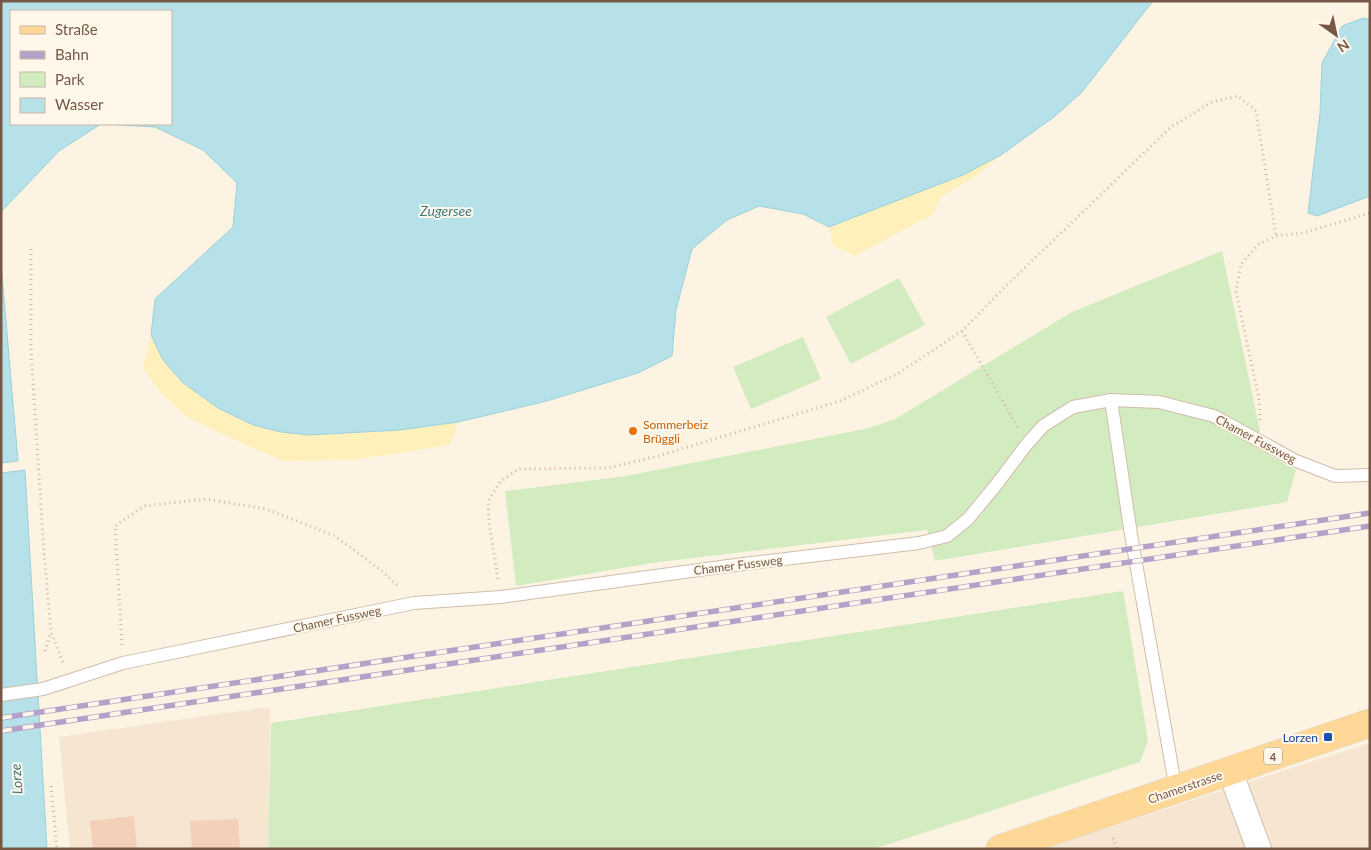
<svg xmlns="http://www.w3.org/2000/svg" width="1371" height="850" font-family="Lato,sans-serif">
<style>
.residential{fill:#f5e5d1}
.green{fill:#d2ecc0}
.sand{fill:#fff0bc}
.water{fill:#b6e1e8;stroke:#9cd1da}
.building{fill:#f4d0b9}
.lines{fill:none;stroke-linecap:round;stroke-linejoin:round}
.lane-casing{stroke:#d1bcab;stroke-width:14}
.street-casing{stroke:#d1bcab;stroke-width:26}
.primary-casing{stroke:#dcd4cf;stroke-width:29}
.path{stroke:#d9b49c;stroke-width:3;stroke-dasharray:1 4;stroke-linecap:butt}
.lane{stroke:#fff;stroke-width:12}
.street{stroke:#fff;stroke-width:24}
.primary{stroke:#ffd898;stroke-width:28}
.rail-casing{stroke:#b5a1c7;stroke-width:5.5}
.rail{stroke:#fff7ea;stroke-width:4;stroke-dasharray:11;stroke-linecap:butt}
.food-dot{fill:#e8710a;stroke:#fff7ea;stroke-width:2}
.transit-dot{fill:#1a4fb4;stroke:#fff7ea;stroke-width:2}
.labels{text-anchor:middle;dominant-baseline:central;stroke-width:4;stroke-linejoin:round;paint-order:stroke}
.shield{fill:#fff7ea;stroke:#a08878;stroke-width:1}
.shield-label{font-size:11px;font-weight:bold;fill:#775847}
.food-label{font-size:12px;fill:#c56008;stroke:#fff7ea;text-anchor:start}
.street-label{font-size:12px;fill:#775847;stroke:#fff7ea}
.transit-label{font-size:12px;fill:#164399;stroke:#fff7ea;text-anchor:end}
.water-label{font-size:14px;font-style:italic;fill:#3d7984;stroke:#fff7ea}
</style>
<rect width="100%" height="100%" fill="#fdf3e3"/>
<g class="residential">
<polygon points="270,707 268,849 70,849 59,737"/>
<polygon points="1370,743 1370,849 1044,849 1220,791"/>
</g>
<g class="green">
<polygon points="1222,251 1260,431 1255,447 1296,470 1287,502 935,561 927,530 652,563 516,586 505,491 626,476 869,428 895,419 1072,312"/>
<polygon points="899,278 925,325 851,364 826,317"/>
<polygon points="803,337 821,379 751,409 733,367"/>
<polygon points="1123,591 1148,740 1140,762 874,849 268,849 271,723"/>
</g>
<g class="sand">
<polygon points="1001,155 975,177 940,197 934,214 854,256 833,245 829,227 963,175"/>
<polygon points="151,335 163,360 253,425 281,432 309,435 400,430 458,422 450,445 354,460 284,461 248,446 187,417 160,392 143,368"/>
</g>
<g class="water">
<polygon points="1,1 1153,1 1082,92 1054,117 1001,155 963,175 829,227 803,214 759,206 727,220 692,249 676,310 672,356 638,373 547,401 458,422 400,430 309,435 281,432 253,425 218,408 182,382 163,360 151,335 155,299 233,227 237,183 203,150 155,127 103,124 171,124 171,11 11,11 11,124 101,124 59,151 1,212"/>
<polygon points="1363,18 1370,20 1370,196 1317,216 1308,213 1320,113 1322,63 1342,26"/>
<polygon points="1,263 18,461 1,463"/>
<polygon points="25,470 47,849 1,849 1,473"/>
</g>
<g class="building">
<polygon points="134,816 137,849 93,849 90,821"/>
<polygon points="238,819 240,849 192,849 190,821"/>
</g>
<g class="lines">
<defs>
<g id="lane">
<polyline points="1111,400 1131,535 1176,790"/>
<polyline points="1,695 43,689 123,663 414,603 501,597 743,564 919,543 947,536 968,519 996,485 1027,444 1043,426 1073,407 1111,400 1159,402 1214,416 1294,460 1335,476 1370,475"/>
</g>
<polyline id="street" points="1230,771 1259,849"/>
<polyline id="primary" points="1000,849 1370,723"/>
</defs>
<use href="#lane" class="lane-casing"/>
<use href="#street" class="street-casing"/>
<use href="#primary" class="primary-casing"/>
<g class="path">
<polyline points="31,249 31,351 44,553 51,632 63,663"/>
<polyline points="962,331 1018,428"/>
<polyline points="1260,420 1259,399 1236,291 1241,264 1259,244 1276,236 1303,233 1370,213"/>
<polyline points="498,579 489,522 488,501 500,482 518,469 608,468 658,456 840,401 899,373 962,331 1008,284 1171,127 1212,102 1238,96 1256,111 1276,236"/>
<polyline points="122,645 115,526 144,506 206,499 266,509 335,536 381,570 399,587"/>
<polyline points="45,651 51,632"/>
<polyline points="51,786 57,849"/>
<polyline points="1113,838 1117,849"/>
</g>
<use href="#lane" class="lane"/>
<use href="#street" class="street"/>
<use href="#primary" class="primary"/>
<defs>
<g id="rail">
<polyline points="1,718 1370,513"/>
<polyline points="1,731 1370,526"/>
</g>
</defs>
<use href="#rail" class="rail-casing"/>
<use href="#rail" class="rail"/>
</g>
<circle class="food-dot" cx="633" cy="431" r="5"/>
<rect class="transit-dot" x="1323" y="732" width="10" height="10" rx="2.5"/>
<g class="labels">
<rect class="shield" x="1264" y="747.5" width="18" height="17" rx="4"/>
<g class="shield-label">
<text x="1273" y="756">4</text>
</g>
<g class="food-label">
<text x="643" y="424">Sommerbeiz<tspan x="643" dy="14">Brüggli</tspan></text>
</g>
<g class="street-label">
<text transform="translate(1256 439) rotate(28)">Chamer Fussweg</text>
<text transform="translate(738 565) rotate(-7)">Chamer Fussweg</text>
<text transform="translate(337 619) rotate(-12)">Chamer Fussweg</text>
<text transform="translate(1185 787) rotate(-19)">Chamerstrasse</text>
</g>
<g class="transit-label">
<text x="1318" y="737">Lorzen</text>
</g>
<g class="water-label">
<text x="446" y="210">Zugersee</text>
<text transform="translate(16 779) rotate(-94)">Lorze</text>
</g>
</g>
<rect width="1371" height="850" fill="none" stroke="#775847" stroke-width="5"/>
<rect x="10" y="10" width="162" height="115" fill="#fff7ea" stroke="#c9b7a9"/>
<rect x="20" y="26" width="25" height="8" fill="#ffd898" stroke="#c9b7a9"/>
<text x="55" y="35" font-size="15" fill="#775847">Straße</text>
<rect x="20" y="51" width="25" height="8" fill="#b5a1c7" stroke="#c9b7a9"/>
<text x="55" y="60" font-size="15" fill="#775847">Bahn</text>
<rect x="20" y="72" width="25" height="15" fill="#d2ecc0" stroke="#c9b7a9"/>
<text x="55" y="85" font-size="15" fill="#775847">Park</text>
<rect x="20" y="98" width="25" height="15" fill="#b6e1e8" stroke="#c9b7a9"/>
<text x="55" y="110" font-size="15" fill="#775847">Wasser</text>
<g transform="translate(1336 35) rotate(147)" stroke="#fff7ea" stroke-width="4" paint-order="stroke">
<path d="M0-4L9 19L0 12L-9 19Z" fill="#775847"/>
<text y="-8" font-size="14" font-weight="bold" text-anchor="middle" fill="#775847">N</text>
</g>
</svg>
